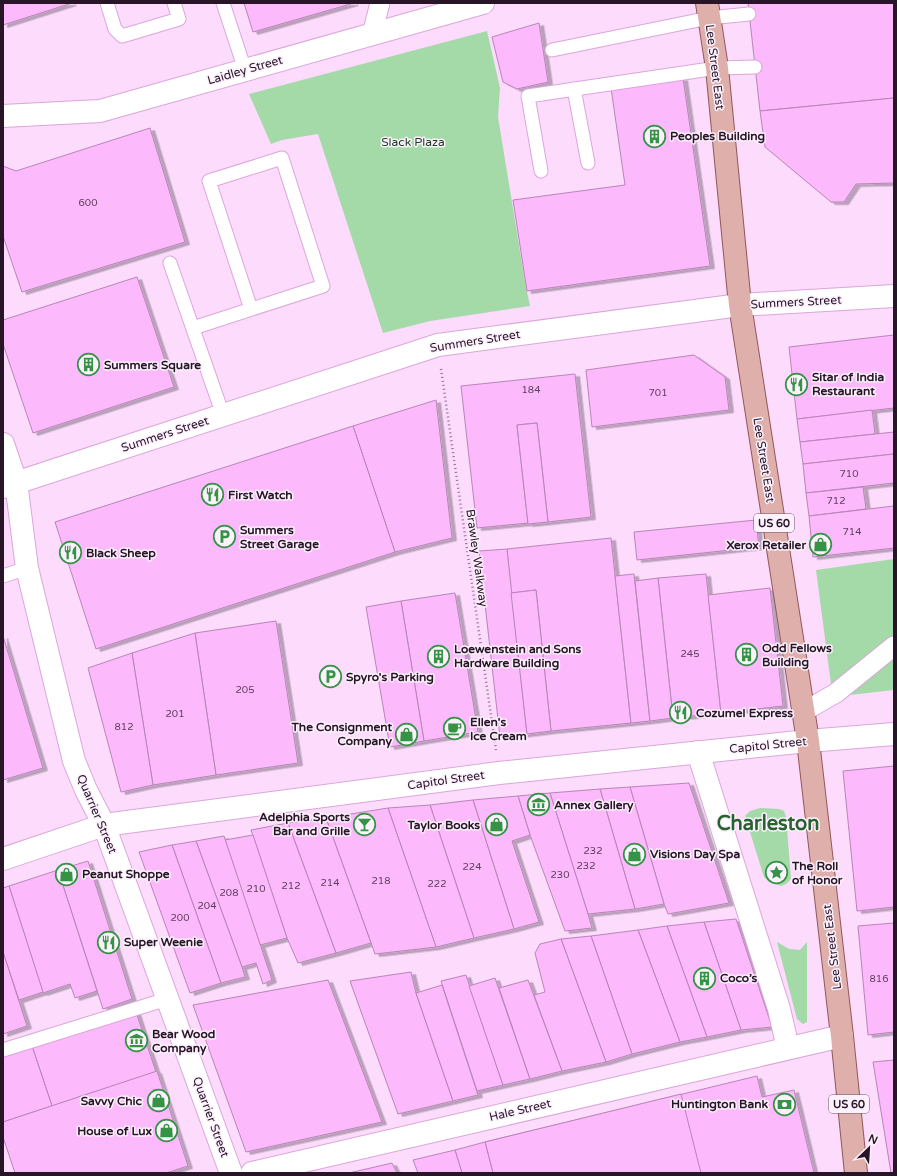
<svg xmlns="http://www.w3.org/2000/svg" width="897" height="1176" font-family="'Varela Round',sans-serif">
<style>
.green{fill:#a4d9a8}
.building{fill:#fcb9fb;stroke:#b885b8;filter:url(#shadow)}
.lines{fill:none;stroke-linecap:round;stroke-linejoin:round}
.service-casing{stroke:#dba6da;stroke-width:15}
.pedestrian-casing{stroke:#dba6da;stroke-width:21}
.minor-casing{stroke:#dba6da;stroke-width:24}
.secondary-casing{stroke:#dba6da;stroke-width:24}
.primary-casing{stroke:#915759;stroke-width:24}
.path{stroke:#8d738d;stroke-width:2.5;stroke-dasharray:1 3;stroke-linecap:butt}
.service{stroke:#fff;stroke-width:13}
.pedestrian{stroke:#fff;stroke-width:19}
.minor{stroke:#fff;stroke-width:22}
.secondary{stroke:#fff;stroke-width:22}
.primary{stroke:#dfb0ab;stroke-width:22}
.labels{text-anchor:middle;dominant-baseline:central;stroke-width:3;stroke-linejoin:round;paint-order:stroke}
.number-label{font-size:10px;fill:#5d3e5d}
.shield{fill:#fcf1fc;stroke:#685768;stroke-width:1}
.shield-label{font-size:11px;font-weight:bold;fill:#281528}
.street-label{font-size:12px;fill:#281528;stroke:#fcf1fc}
.poi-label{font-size:12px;font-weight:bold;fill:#281528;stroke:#fcf1fc;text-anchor:start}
.park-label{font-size:12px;fill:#193e1f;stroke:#fcf1fc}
.town-label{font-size:20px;font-weight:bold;fill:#276230;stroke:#fcf1fc}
</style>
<defs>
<filter id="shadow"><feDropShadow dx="4.5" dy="2.5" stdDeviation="0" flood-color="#0004"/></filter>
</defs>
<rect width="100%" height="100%" fill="#fcdbfc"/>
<g class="green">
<polygon points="487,31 500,88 498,117 525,282 530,306 430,321 383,333 318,134 282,140 271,144 249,94"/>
<polygon points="894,559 894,690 849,695 836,693 831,684 816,570"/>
<polygon points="760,808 779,809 784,811 786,817 791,879 786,884 781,886 769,882 764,877 745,816 750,811"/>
<polygon points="777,942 789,949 800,950 807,942 807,1022 803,1024 797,1019"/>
</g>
<g class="building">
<polygon points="3,3 72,3 3,25"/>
<polygon points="244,3 354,3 253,32"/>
<polygon points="748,3 894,3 894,98 760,111"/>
<polygon points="539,23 548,82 517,89 503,82 492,37"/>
<polygon points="683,78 710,266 527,291 513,200 625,185 611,88"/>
<polygon points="894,98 894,183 856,184 844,202 831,202 765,147 760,111"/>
<polygon points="150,128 185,242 22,292 3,236 3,166 16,171"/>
<polygon points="137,277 174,387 33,433 3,344 3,320"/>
<polygon points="894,335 894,408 797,419 789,347"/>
<polygon points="694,355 725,377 729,410 592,427 586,370"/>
<polygon points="575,374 591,517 548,522 537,423 517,425 528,523 477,528 461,386"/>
<polygon points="436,400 452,538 395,552 353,426"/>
<polygon points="872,410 875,434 800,442 797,419"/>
<polygon points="537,423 548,522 528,524 517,425"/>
<polygon points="353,426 395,552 96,649 55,522"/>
<polygon points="894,432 894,454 803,464 800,442"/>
<polygon points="894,454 894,483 806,493 803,464"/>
<polygon points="863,487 866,509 809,516 806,493"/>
<polygon points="894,506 894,548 813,557 809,516"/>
<polygon points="756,520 759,547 637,560 634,532"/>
<polygon points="611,538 631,723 551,731 536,590 511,593 507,549"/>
<polygon points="507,549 527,734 500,737 479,551"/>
<polygon points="634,574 650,721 631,723 615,576"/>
<polygon points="706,574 721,713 673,718 658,578"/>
<polygon points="658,578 673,718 650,721 635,581"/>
<polygon points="770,588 783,706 721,713 708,595"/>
<polygon points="536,590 551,731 527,734 511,593"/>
<polygon points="455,593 478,732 424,741 401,601"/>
<polygon points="401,601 424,741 390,747 366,607"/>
<polygon points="276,621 298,763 216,775 195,633"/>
<polygon points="195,633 216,775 153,785 132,653"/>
<polygon points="3,636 43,768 3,780"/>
<polygon points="132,653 153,785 121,792 88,668"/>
<polygon points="894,766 894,907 857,911 843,771"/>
<polygon points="689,783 729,903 668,914 664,904 630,787"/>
<polygon points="630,787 664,904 635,909 600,789"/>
<polygon points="600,789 635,909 588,914 550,793"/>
<polygon points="550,793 588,914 592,928 565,931 530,835 518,796"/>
<polygon points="518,796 530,835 512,841 539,922 514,929 473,800"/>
<polygon points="473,800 514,929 474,938 430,805"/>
<polygon points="430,805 474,938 436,947 388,808"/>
<polygon points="388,808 436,947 375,954 326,818"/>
<polygon points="326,818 371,943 336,953 288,823"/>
<polygon points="288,823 336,953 298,963 287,938 251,830"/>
<polygon points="253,835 287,938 260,945 225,840"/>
<polygon points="224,836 272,980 263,984 256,963 242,967 196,841"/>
<polygon points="196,841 242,967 245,977 221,983 172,845"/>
<polygon points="172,845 221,983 190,993 139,852"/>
<polygon points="88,861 132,999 103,1009 58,870"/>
<polygon points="58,870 97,991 75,998 70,984 43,993 9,886"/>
<polygon points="9,886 43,992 19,1000 3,952 3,888"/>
<polygon points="736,919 772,1027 741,1030 704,922"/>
<polygon points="704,922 741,1030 707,1037 667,926"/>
<polygon points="894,923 894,1032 868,1035 858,926"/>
<polygon points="667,926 707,1037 680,1042 638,930"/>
<polygon points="638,930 680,1042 632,1054 591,936"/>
<polygon points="591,936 632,1054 606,1062 561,939"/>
<polygon points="561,939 606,1062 562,1071 534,995 545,992 535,953 540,944"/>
<polygon points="3,952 27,1026 3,1034"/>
<polygon points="411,972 416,993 453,1101 398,1114 350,981"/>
<polygon points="466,975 503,1085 477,1091 441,981"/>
<polygon points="495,978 530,1079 503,1085 469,986"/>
<polygon points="328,980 382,1122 246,1152 193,1005"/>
<polygon points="528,980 562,1071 530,1079 499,988"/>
<polygon points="442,985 478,1095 453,1101 416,993"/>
<polygon points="136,1012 156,1072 52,1106 32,1046"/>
<polygon points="32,1046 52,1106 3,1122 3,1056"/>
<polygon points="894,1060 894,1173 891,1173 873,1062"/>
<polygon points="157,1071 188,1166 166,1173 15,1173 3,1137 3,1122"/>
<polygon points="757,1076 762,1097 794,1090 814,1173 493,1173 485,1142"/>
<polygon points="681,1094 701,1173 493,1173 485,1142"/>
<polygon points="485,1142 493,1173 462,1173 455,1150"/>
<polygon points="455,1150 462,1173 418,1173 413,1160"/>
<polygon points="392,1163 397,1173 349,1173"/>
</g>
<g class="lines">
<defs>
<g id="service">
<polyline points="107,3 115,29 122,36 179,19 174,3"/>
<polyline points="223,3 245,70"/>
<polyline points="552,50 709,18 749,14"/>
<polyline points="574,89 588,163"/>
<polyline points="541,171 528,96 717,68 755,67"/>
<polyline points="170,263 223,415"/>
<polyline points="193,328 323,286 282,158 209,181 251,309"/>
<polyline points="3,576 27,568"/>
<polyline points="3,1050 167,999"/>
</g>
<g id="pedestrian">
<polyline points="372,34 380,3"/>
<polyline points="803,712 836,693 894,646"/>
</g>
<g id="minor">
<polyline points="3,116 100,111 483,3"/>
<polyline points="3,487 438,345 740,305 894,296"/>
<polyline points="698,752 779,1009 788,1048"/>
<polyline points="3,859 104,825 499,773 808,741 894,734"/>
<polyline points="252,1173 842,1036"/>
</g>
<polyline id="secondary" points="3,444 16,482 27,568 74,761 86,790 104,825 231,1173"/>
<polyline id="primary" points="707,3 717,68 740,305 808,741 842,1036 856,1173"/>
</defs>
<use href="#service" class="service-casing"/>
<use href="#pedestrian" class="pedestrian-casing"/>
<use href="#minor" class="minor-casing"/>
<use href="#secondary" class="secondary-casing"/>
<use href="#primary" class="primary-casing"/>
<polyline class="path" points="441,369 496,750"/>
<use href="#service" class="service"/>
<use href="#pedestrian" class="pedestrian"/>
<use href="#minor" class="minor"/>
<use href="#secondary" class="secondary"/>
<use href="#primary" class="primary"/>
</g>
<defs>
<symbol id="building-ring" viewBox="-11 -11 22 22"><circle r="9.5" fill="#fcf1fc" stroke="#349345" stroke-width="1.5"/><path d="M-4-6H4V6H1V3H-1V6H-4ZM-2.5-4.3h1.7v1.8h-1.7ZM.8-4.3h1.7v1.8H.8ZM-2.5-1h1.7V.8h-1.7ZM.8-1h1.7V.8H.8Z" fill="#349345"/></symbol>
<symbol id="restaurant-ring" viewBox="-11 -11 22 22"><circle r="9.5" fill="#fcf1fc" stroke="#349345" stroke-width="1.5"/><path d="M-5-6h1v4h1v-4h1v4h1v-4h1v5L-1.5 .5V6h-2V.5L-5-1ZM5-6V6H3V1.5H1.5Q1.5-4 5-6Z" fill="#349345"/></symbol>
<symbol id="parking-ring" viewBox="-11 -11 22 22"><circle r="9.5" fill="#fcf1fc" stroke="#349345" stroke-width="1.5"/><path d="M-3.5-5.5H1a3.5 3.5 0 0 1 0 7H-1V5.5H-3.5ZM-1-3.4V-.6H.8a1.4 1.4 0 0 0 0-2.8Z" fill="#349345"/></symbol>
<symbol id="shop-ring" viewBox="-11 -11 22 22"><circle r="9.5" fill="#fcf1fc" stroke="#349345" stroke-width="1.5"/><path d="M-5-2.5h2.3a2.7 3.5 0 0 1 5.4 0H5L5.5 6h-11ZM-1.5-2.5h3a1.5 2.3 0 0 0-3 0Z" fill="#349345"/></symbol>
<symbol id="cafe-ring" viewBox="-11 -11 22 22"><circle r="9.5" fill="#fcf1fc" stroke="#349345" stroke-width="1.5"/><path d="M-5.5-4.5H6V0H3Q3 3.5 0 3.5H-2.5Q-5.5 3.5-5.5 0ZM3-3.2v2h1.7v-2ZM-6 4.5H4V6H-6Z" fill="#349345"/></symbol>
<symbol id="museum-ring" viewBox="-11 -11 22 22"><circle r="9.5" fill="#fcf1fc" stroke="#349345" stroke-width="1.5"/><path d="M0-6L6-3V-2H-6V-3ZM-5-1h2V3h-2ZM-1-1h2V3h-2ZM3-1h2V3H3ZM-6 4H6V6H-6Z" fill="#349345"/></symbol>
<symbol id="bar-ring" viewBox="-11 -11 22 22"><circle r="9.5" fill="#fcf1fc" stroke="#349345" stroke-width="1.5"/><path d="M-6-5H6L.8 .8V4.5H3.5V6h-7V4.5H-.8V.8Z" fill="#349345"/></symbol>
<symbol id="sight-ring" viewBox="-11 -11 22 22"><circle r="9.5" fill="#fcf1fc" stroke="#349345" stroke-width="1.5"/><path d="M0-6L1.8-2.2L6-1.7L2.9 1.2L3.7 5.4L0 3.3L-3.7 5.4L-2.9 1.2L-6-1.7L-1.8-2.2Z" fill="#349345"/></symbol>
<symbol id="bank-ring" viewBox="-11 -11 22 22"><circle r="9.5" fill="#fcf1fc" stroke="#349345" stroke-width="1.5"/><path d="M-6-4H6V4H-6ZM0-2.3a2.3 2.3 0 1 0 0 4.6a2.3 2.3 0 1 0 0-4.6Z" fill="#349345"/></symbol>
</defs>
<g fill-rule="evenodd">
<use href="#building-ring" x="642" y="124" width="25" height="25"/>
<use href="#building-ring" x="76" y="352" width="25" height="25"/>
<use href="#restaurant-ring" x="784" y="372" width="25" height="25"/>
<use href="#restaurant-ring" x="200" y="482" width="25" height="25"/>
<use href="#parking-ring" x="212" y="524" width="25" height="25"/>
<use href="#shop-ring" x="808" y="532" width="25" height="25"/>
<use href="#restaurant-ring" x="58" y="540" width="25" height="25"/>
<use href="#building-ring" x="734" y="642" width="25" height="25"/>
<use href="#building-ring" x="426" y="644" width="25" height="25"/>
<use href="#parking-ring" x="318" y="664" width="25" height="25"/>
<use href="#restaurant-ring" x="668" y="700" width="25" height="25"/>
<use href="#cafe-ring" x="442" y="716" width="25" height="25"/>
<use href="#shop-ring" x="394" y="722" width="25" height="25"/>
<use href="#museum-ring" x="526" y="792" width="25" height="25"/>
<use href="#bar-ring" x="352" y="812" width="25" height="25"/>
<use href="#shop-ring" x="484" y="812" width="25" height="25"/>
<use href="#shop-ring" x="622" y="842" width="25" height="25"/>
<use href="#sight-ring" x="764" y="860" width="25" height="25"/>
<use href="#shop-ring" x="54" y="862" width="25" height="25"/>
<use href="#restaurant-ring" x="96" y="930" width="25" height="25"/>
<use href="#building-ring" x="692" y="966" width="25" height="25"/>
<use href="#museum-ring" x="124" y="1028" width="25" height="25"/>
<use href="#shop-ring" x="146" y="1088" width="25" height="25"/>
<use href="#bank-ring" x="772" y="1092" width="25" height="25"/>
<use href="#shop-ring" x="154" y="1118" width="25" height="25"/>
</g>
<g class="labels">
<g class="number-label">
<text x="88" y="203">600</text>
<text x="531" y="390">184</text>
<text x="658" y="393">701</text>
<text x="849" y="474">710</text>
<text x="836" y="501">712</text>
<text x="852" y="532">714</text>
<text x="690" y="654">245</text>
<text x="245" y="690">205</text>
<text x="175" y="714">201</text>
<text x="124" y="727">812</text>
<text x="593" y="851">232</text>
<text x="586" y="866">232</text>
<text x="472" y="867">224</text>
<text x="560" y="875">230</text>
<text x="381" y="881">218</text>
<text x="330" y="883">214</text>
<text x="437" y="884">222</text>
<text x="291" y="886">212</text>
<text x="256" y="889">210</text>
<text x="229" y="893">208</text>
<text x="207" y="906">204</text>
<text x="180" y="918">200</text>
<text x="879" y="979">816</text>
</g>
<g class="shield">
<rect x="754" y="514" width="40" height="18" rx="3"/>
<rect x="829" y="1095" width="40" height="18" rx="3"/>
</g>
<g class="shield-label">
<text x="774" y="523">US 60</text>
<text x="849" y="1104">US 60</text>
</g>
<g class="street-label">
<text transform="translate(715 67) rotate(83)">Lee Street East</text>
<text transform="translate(245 70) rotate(-16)">Laidley Street</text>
<text transform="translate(796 302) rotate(-3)">Summers Street</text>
<text transform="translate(475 341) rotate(-9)">Summers Street</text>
<text transform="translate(165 434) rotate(-18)">Summers Street</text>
<text transform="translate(764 460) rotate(81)">Lee Street East</text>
<text transform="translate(477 558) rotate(82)">Brawley Walkway</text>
<text transform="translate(768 745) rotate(-6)">Capitol Street</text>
<text transform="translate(446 780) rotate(-8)">Capitol Street</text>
<text transform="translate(97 814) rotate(67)">Quarrier Street</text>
<text transform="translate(832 947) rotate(-97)">Lee Street East</text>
<text transform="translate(520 1110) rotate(-13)">Hale Street</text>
<text transform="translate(211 1117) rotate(70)">Quarrier Street</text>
</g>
<g class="poi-label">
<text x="670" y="136">Peoples Building</text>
<text x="104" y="365">Summers Square</text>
<text x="812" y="377">Sitar of India<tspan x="812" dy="14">Restaurant</tspan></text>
<text x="228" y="495">First Watch</text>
<text x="240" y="530">Summers<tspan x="240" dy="14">Street Garage</tspan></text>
<text x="806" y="545" text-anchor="end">Xerox Retailer</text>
<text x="86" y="553">Black Sheep</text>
<text x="762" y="648">Odd Fellows<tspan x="762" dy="14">Building</tspan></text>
<text x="454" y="649">Loewenstein and Sons<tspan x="454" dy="14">Hardware Building</tspan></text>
<text x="346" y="677">Spyro's Parking</text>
<text x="696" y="713">Cozumel Express</text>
<text x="470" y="722">Ellen's<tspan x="470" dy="14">Ice Cream</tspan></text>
<text x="392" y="727" text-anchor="end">The Consignment<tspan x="392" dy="14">Company</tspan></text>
<text x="554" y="805">Annex Gallery</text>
<text x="350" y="817" text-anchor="end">Adelphia Sports<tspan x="350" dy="14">Bar and Grille</tspan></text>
<text x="480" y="825" text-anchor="end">Taylor Books</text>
<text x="650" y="854">Visions Day Spa</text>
<text x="792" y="866">The Roll<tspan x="792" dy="14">of Honor</tspan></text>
<text x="82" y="874">Peanut Shoppe</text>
<text x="124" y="942">Super Weenie</text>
<text x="720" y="978">Coco’s</text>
<text x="152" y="1034">Bear Wood<tspan x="152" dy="14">Company</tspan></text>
<text x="142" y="1101" text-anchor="end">Savvy Chic</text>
<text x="768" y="1104" text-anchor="end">Huntington Bank</text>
<text x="152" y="1131" text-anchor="end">House of Lux</text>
</g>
<g class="park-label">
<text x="413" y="142">Slack Plaza</text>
</g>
<g class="town-label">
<text x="768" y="824">Charleston</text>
</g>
</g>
<rect width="897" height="1176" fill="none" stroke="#281528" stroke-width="8"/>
<g transform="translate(869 1148) rotate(25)" stroke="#fcf1fc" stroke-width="3" paint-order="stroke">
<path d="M0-3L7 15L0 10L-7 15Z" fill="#281528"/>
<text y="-6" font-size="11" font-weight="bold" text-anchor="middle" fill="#281528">N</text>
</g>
</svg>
